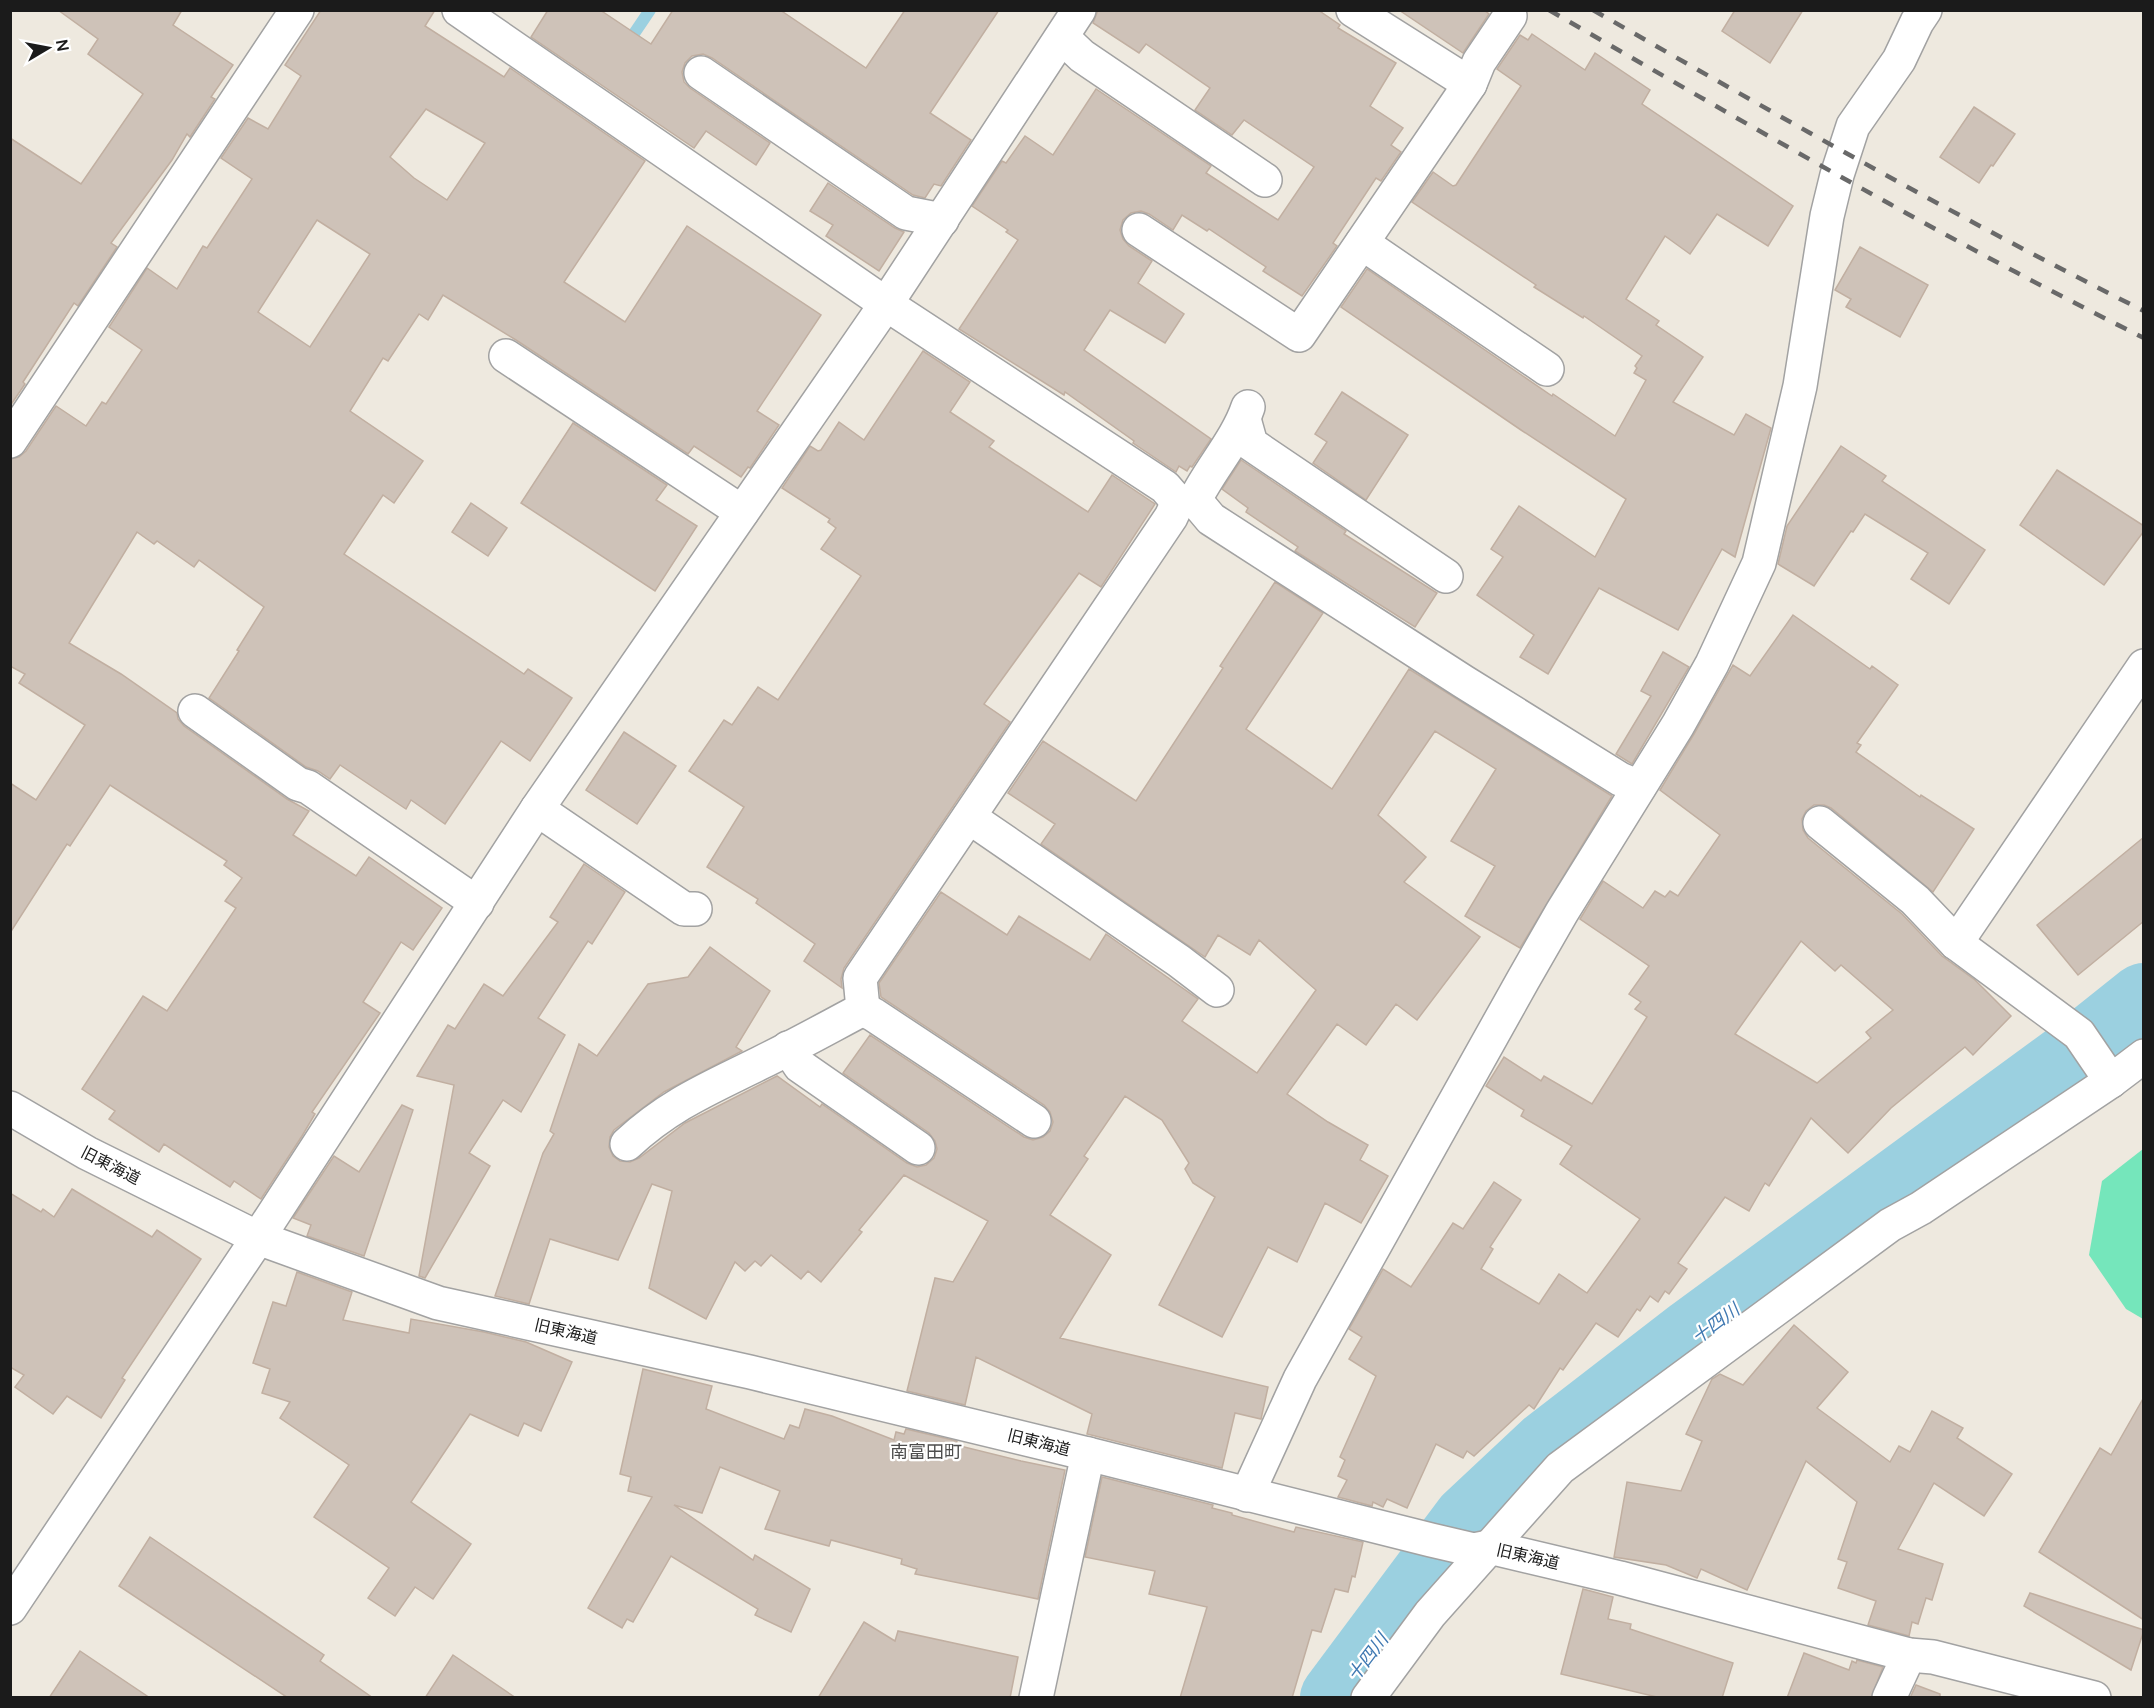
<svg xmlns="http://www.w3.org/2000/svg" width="2154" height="1708" font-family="Manrope,'Noto Sans JP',sans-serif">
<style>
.pitch{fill:#75e6bb}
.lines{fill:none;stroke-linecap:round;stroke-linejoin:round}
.stream{stroke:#9bd0e0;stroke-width:12}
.river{stroke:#9bd0e0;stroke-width:74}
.building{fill:#cec2b8;stroke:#c1afa1;stroke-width:1.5;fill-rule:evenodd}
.minor-casing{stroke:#a2a2a2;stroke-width:36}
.minor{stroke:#fff;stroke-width:33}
.rail{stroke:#696969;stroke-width:4.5;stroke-dasharray:12 12;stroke-linecap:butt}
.labels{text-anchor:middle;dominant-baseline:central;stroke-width:4.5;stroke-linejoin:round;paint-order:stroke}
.street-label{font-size:16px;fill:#1b1b1b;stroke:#fff}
.water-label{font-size:18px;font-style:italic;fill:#4079b2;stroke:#fff}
.neighbourhood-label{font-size:18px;fill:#4e4e4e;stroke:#fff}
</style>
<rect width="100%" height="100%" fill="#eee9df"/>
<polygon class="pitch" points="2143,1149 2143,1319 2126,1309 2089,1255 2102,1181"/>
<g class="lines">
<polyline class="stream" points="625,47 650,10"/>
<polyline class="river" points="1337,1698 1469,1521 1548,1447 1693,1335 2070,1059 2144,1000"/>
</g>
<g class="building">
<polygon points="58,10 182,10 173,25 233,65 211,97 215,99 190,137 187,134 172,160 111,243 117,247 78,306 74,303 23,382 25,384 10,406 10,138 81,184 143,94 88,54 98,39"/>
<path d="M321,10H435L425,26L504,77L510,68L645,161L564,282L625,322L687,226L821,315L757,411L779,425L750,468L748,467L741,477L694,446L688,454L516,340L443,295L428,320L419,314L388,361L383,358L350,411L423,461L394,503L383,495L344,554L524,674L528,669L572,698L530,761L501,741L445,824L411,800L406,809L340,765L330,779L318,771L306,767L209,698L239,651L237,650L264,607L199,560L194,567L157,541L154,544L137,532L69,643L121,674L177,713L178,719L184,726L287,799L309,811L293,835L356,876L369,857L442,908L413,950L401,942L363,1002L380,1013L312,1112L315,1114L302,1136L261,1199L234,1181L230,1187L164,1144L159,1152L109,1119L115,1111L82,1089L143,996L167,1011L236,908L225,901L242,878L224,865L227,861L110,785L70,846L67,844L10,933V783L36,800L85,725L19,683L25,674L10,666V459L19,457L26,451L56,406L86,426L102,402L106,404L142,350L109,327L147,268L177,289L203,246L207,248L252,179L221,158L248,118L268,129L301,76L285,65ZM426,109L485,143L447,200L414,178L390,157ZM317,220L370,254L310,347L258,312Z"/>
<polygon points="548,10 600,10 651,44 673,10 780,10 866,68 905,10 999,10 930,113 971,140 941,186 934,184 925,198 913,195 712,58 703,54 692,56 685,63 682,72 684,82 690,88 770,143 756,165 706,131 694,148 531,37"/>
<polygon points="1098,10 1318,10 1340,25 1338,28 1396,63 1370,106 1403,128 1391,145 1401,152 1381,181 1376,178 1333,243 1337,246 1302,296 1263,271 1266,267 1209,229 1207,231 1182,215 1173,230 1149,214 1141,211 1131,213 1123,220 1120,230 1123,239 1129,246 1152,261 1138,283 1184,314 1165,343 1110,310 1084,350 1211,439 1192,467 1190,466 1187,471 1179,466 1176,472 1133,443 1134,441 1065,392 1064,395 959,329 1018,240 1006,232 1008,230 972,206 1002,161 1006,163 1025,136 1053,155 1096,89 1211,166 1206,173 1278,220 1314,167 1244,120 1232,135 1195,110 1210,88 1146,44 1139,53 1093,23"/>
<polygon points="1399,10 1484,10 1489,14 1463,53"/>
<polygon points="1735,10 1803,10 1770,63 1722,31"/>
<polygon points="1532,34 1585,70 1595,53 1650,90 1642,104 1793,206 1768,246 1717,214 1690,254 1665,236 1626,299 1659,321 1656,325 1703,357 1673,402 1734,435 1746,414 1771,428 1735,557 1722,549 1678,630 1599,588 1548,674 1520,657 1534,635 1477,595 1503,557 1491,549 1519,506 1595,557 1626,499 1521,430 1341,307 1367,269 1552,396 1553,394 1615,436 1646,380 1634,373 1637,368 1635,366 1642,356 1584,316 1583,318 1534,287 1536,285 1412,202 1433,172 1453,186 1456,185 1521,86 1497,69 1520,35 1528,40"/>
<polygon points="1974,107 2015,134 1993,166 1991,165 1979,183 1940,157"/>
<polygon points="828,183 895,228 904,232 879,271 826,236 833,225 810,211"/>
<polygon points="1860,247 1928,285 1900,337 1846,307 1851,299 1835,290"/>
<polygon points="923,351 970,382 950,412 994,441 989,447 1088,512 1112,475 1155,504 1101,587 1079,573 984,704 1010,722 844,968 841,979 842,988 804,961 815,944 756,903 758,899 707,867 744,807 689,771 724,720 732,725 758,687 778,700 861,576 821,549 836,528 828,522 830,519 782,488 810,446 818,451 821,450 839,422 864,440"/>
<polygon points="1342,392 1408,435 1366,500 1313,463 1327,442 1315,434"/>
<polygon points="573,423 667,485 656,500 697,526 655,591 521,503"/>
<polygon points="1841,446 1886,476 1882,481 1985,550 1949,604 1911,579 1928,553 1865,514 1853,532 1851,531 1814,586 1778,564 1787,526"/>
<polygon points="1241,460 1346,531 1344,534 1437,593 1415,627 1295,551 1298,547 1246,512 1248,508 1222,489"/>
<polygon points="2057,470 2144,526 2144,531 2104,585 2020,525"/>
<polygon points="471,503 507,528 488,556 452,532"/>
<polygon points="1275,582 1323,613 1246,729 1332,789 1409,669 1612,796 1520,948 1465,916 1495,866 1451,841 1496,769 1435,731 1378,815 1426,857 1404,882 1480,937 1417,1020 1396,1004 1366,1045 1337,1024 1287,1094 1328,1122 1368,1145 1360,1160 1388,1176 1361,1223 1325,1203 1297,1262 1268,1247 1222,1337 1159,1305 1215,1197 1193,1183 1185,1169 1189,1163 1162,1120 1125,1096 1084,1156 1088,1159 1050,1215 1111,1255 1060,1338 1268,1387 1261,1419 1235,1413 1222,1468 1087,1434 1092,1414 976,1357 965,1405 907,1391 935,1278 953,1282 988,1221 904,1175 859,1230 862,1232 821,1282 808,1271 801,1279 771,1255 761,1266 755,1261 745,1271 735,1262 706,1319 649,1288 672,1191 652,1184 618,1260 550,1239 529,1304 495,1296 543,1153 554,1134 550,1131 579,1044 597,1056 648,984 688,977 710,947 770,991 736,1047 742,1051 664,1092 614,1130 610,1137 609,1147 613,1156 620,1161 630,1162 639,1158 685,1123 777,1076 820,1107 822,1104 907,1163 917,1167 926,1165 934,1158 937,1149 935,1141 929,1133 843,1073 870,1035 1024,1137 1033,1140 1043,1137 1050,1131 1053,1122 1050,1112 1044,1105 881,997 879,983 941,892 1007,935 1019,916 1090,960 1106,934 1198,999 1182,1021 1257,1073 1316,990 1259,940 1250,955 1218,935 1205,957 1041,844 1055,824 1008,793 1043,741 1136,801 1223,668 1220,666"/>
<path d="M1793,615L1870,669L1872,666L1898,685L1857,743L1861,745L1856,752L1920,797L1921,795L1974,829L1933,892L1831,808L1824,805H1814L1806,811L1802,819L1803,830L1808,838L1902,914L1942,956L1975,980L2011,1016L1973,1055L1965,1047L1891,1108L1848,1153L1811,1118L1769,1186L1765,1183L1749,1211L1725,1197L1678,1263L1687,1269L1669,1294L1665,1291L1658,1302L1650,1296L1640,1311L1637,1309L1618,1337L1596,1323L1563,1370L1560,1368L1534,1409L1529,1405L1474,1456L1467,1451L1463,1458L1436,1444L1407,1508L1387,1499L1383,1507L1373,1502L1372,1506L1338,1497L1347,1480L1338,1476L1345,1460L1340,1457L1376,1376L1349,1359L1362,1337L1349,1329L1383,1269L1411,1287L1453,1223L1463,1229L1494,1182L1521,1200L1490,1247L1493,1249L1481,1269L1539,1304L1559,1274L1587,1293L1640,1219L1560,1164L1572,1146L1521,1116L1524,1110L1486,1086L1504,1057L1541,1081L1544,1076L1592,1104L1647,1017L1635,1009L1641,1002L1629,994L1649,966L1580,919L1603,881L1643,908L1655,891L1665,897L1670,891L1678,896L1720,835L1660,790L1694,734L1733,665L1750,676ZM1801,941L1835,971L1841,965L1893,1010L1866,1032L1871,1038L1817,1083L1735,1034Z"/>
<polygon points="1663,652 1689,667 1632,764 1616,754 1651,696 1641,691"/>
<polygon points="624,732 676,766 637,824 586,790"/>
<polygon points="2144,837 2144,921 2078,975 2037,925"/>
<polygon points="584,864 625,892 592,944 588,941 538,1018 565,1035 521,1112 503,1100 469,1153 490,1166 425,1278 419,1276 454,1085 417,1076 448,1025 455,1029 484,984 503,996 558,922 550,917"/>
<polygon points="402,1105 413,1110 364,1256 307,1236 311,1225 293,1218 334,1156 359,1172"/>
<polygon points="72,1189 152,1237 157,1230 201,1259 122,1378 125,1380 101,1418 67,1396 53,1414 15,1387 24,1375 10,1367 10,1193 41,1212 43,1209 54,1217"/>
<polygon points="297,1272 352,1292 343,1320 409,1333 411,1319 484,1332 526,1342 572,1362 541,1431 524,1423 518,1436 470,1414 411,1502 471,1544 433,1599 415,1587 395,1616 368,1598 389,1568 314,1517 349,1465 280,1418 290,1402 262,1393 270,1369 253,1363 273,1302 286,1306"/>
<polygon points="1794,1325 1848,1372 1817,1408 1890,1462 1899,1446 1910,1452 1932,1411 1963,1428 1957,1438 2012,1474 1984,1516 1934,1483 1898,1549 1943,1564 1932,1600 1926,1598 1918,1624 1912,1622 1909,1636 1868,1625 1876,1601 1838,1588 1847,1562 1838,1559 1857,1502 1806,1461 1747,1590 1701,1569 1697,1578 1666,1565 1614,1557 1627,1482 1681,1491 1702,1441 1686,1434 1712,1379 1720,1374 1743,1385"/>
<polygon points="643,1369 712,1386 706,1409 784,1439 790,1425 799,1428 805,1409 832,1416 894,1440 896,1432 904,1434 906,1429 957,1441 956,1445 1021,1461 1065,1470 1038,1599 915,1574 917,1569 901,1564 902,1559 831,1540 829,1546 765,1529 780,1491 720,1467 702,1513 674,1505 753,1560 755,1555 810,1589 791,1632 755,1615 758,1609 671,1556 633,1622 627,1619 622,1628 588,1608 652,1497 628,1491 631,1477 620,1474"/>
<polygon points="2144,1397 2144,1620 2039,1552 2100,1448 2111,1455"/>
<polygon points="1102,1477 1213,1505 1212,1508 1232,1513 1232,1515 1294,1532 1296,1527 1363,1542 1355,1577 1352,1576 1348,1592 1335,1589 1321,1632 1312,1630 1292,1698 1180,1698 1207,1607 1149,1594 1155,1571 1085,1557"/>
<polygon points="150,1537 324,1655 320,1661 373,1698 288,1698 119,1586"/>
<polygon points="1583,1589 1613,1597 1608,1619 1631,1624 1630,1629 1733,1663 1722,1698 1661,1698 1561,1674"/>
<polygon points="2030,1593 2144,1630 2131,1670 2024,1606"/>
<polygon points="864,1622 895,1641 898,1631 1018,1657 1010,1698 818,1698"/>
<polygon points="80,1651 150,1698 49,1698"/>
<polygon points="1804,1653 1849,1670 1852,1661 1856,1663 1857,1660 1883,1667 1871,1698 1787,1698"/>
<polygon points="453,1655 516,1698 425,1698"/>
<polygon points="1916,1685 1940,1694 1940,1698 1910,1698"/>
</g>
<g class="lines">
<defs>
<g id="minor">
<polyline points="459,10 886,304 1165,487 1178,502"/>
<polyline points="1353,10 1470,84"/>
<polyline points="1062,37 1082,56 1265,180"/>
<polyline points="701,73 906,213 942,220"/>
<polyline points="1139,230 1299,335 1470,84 1479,62 1510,16"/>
<polyline points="1362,243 1547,369"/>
<polyline points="506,356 742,512"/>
<polyline points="1244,419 1251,444 1446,576"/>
<polyline points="10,441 297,10"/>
<path d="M1195,500C1210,469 1237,440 1248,407"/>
<polyline points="1178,502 1195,500 1211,519 1464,682 1620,779 1639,787"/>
<polyline points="195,711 298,784 308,787 477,903"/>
<polyline points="537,809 684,909 695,909"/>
<polyline points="969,817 1179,961 1217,990"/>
<polyline points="1820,823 1915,900 1956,943 2079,1034 2111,1081"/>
<polyline points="1956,943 2144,666"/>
<polyline points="863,1009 874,1015 1034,1121"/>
<polyline points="788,1048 800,1066 918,1148"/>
<polyline points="10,1108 87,1153 258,1238 438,1303 750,1372 1088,1454 1431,1540 1474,1550 1489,1547 1620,1578 1909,1655 1933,1657 2094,1698"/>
<path d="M627,1144C670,1104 710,1088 760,1063C795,1046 829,1027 863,1009L860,978L1171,517L1178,502"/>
<polyline points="1247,1495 1300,1379 1523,980 1562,912 1678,725 1712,664 1759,563 1800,386 1827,216 1837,175 1853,126 1899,60 1917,22 1925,10"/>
<polyline points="10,1608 258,1238 537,809 886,304 1079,10"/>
<polyline points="1036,1698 1088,1454"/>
<polyline points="1368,1698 1430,1614 1560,1468 1890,1225 1921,1208 2111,1081 2144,1056"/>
<polyline points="1889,1698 1909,1655"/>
</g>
</defs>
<use href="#minor" class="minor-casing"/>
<use href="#minor" class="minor"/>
<g class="rail">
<path d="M1549,10C1745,123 1941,237 2144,338"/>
<path d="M1593,10C1775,114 1956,217 2144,311"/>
</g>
</g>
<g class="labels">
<g class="street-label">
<text transform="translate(111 1165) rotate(27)">旧東海道</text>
<text transform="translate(566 1331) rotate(13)">旧東海道</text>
<text transform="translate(1039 1442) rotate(14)">旧東海道</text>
<text transform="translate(1528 1556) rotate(13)">旧東海道</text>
</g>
<g class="water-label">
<text transform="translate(1715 1323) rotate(-37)">十四川</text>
<text transform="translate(1367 1657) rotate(-53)">十四川</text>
</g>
<g class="neighbourhood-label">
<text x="926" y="1451">南富田町</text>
</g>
</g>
<rect width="2154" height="1708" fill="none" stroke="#1b1b1b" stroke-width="24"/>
<g transform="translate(48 48) rotate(80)" stroke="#ffffff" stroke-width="4.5" paint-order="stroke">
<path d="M0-4.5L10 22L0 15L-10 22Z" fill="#1b1b1b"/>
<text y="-9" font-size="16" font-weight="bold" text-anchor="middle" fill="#1b1b1b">N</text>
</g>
</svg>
